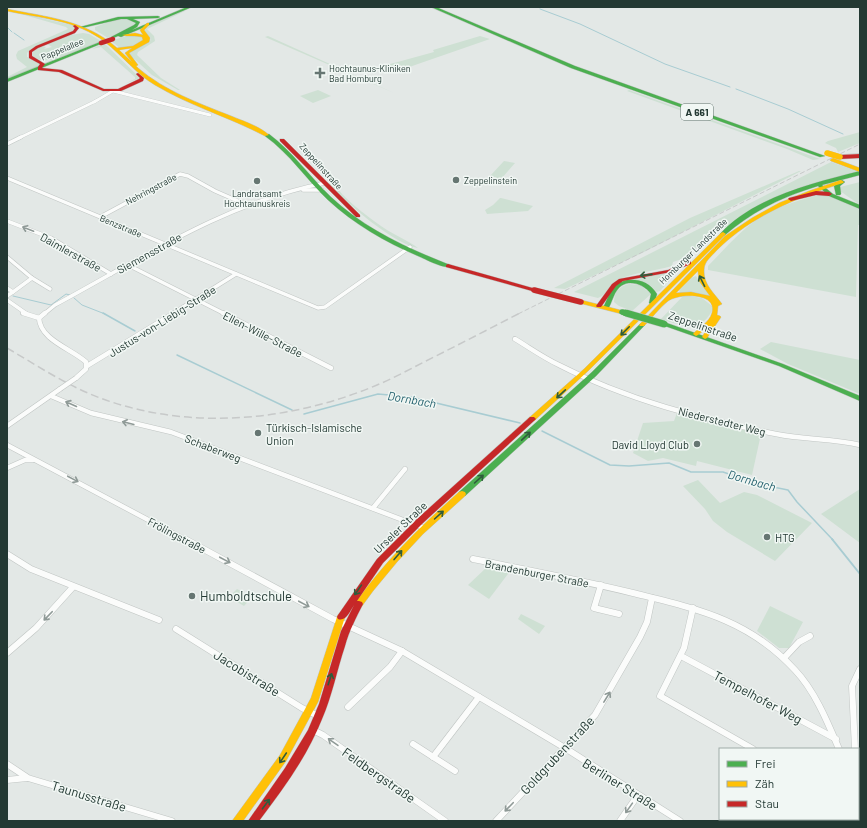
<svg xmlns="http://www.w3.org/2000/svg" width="867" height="828" font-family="Barlow,sans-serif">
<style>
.green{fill:#cee0d3}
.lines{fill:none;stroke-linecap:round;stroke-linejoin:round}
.stream-far2{stroke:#a8ccd2;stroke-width:1}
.stream-far1{stroke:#a8ccd2;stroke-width:1.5}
.stream{stroke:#a8ccd2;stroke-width:2}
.street-far3-casing{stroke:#c0c5c3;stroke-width:3.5}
.street-far2-casing{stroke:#c0c5c3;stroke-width:4.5}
.street-far1-casing{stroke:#c0c5c3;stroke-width:5.5}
.street-casing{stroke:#c0c5c3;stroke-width:7}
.fast-casing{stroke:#c0c6c3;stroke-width:1}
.slow-casing{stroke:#c0c6c3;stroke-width:1}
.jam-casing{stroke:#c0c6c3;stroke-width:1}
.street-far3{stroke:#fbfcfb;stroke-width:3}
.street-far2{stroke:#fbfcfb;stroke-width:3.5}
.street-far1{stroke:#fbfcfb;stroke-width:4.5}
.street{stroke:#fbfcfb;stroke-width:6}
.fast{fill:#4caf50;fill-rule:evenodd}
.slow{fill:#ffc107;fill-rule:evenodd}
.jam{fill:#c62828;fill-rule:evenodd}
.rail-far1{stroke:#c7c9c9;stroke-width:1;stroke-dasharray:5 2.5;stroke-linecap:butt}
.rail{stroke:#c7c9c9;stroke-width:1.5;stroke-dasharray:8 4;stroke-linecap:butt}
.street-bridge-casing{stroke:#c0c5c3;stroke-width:5.5;stroke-linecap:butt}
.fast-bridge-far1-casing{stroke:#c0c6c3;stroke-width:6;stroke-linecap:butt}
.fast-bridge-casing{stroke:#c0c6c3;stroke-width:8;stroke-linecap:butt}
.slow-bridge-casing{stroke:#c0c6c3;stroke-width:6;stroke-linecap:butt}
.jam-bridge-far1-casing{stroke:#c0c6c3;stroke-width:5;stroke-linecap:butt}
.jam-bridge-casing{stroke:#c0c6c3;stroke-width:6;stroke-linecap:butt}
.street-bridge{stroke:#fbfcfb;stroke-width:4.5}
.fast-bridge-far1{stroke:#4caf50;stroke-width:5.5}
.fast-bridge{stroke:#4caf50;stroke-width:7}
.slow-bridge{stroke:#ffc107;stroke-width:5.5}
.jam-bridge-far1{stroke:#c62828;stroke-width:4.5}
.jam-bridge{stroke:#c62828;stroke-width:5.5}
.oneway{stroke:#8f9a97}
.oneway2{stroke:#2f5c3c}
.poi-dot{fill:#667672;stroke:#f1f7f4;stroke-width:1.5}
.labels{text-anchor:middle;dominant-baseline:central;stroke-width:3;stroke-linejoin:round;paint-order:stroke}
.far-street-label{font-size:9px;fill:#233933;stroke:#f1f7f4}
.far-poi-label{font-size:9px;fill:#233933;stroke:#f1f7f4;text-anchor:start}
.shield{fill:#f1f7f4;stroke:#61726d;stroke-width:1}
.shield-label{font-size:10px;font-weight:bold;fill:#233933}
.street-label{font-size:11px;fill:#233933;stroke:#f1f7f4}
.poi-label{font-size:11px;fill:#233933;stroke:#f1f7f4;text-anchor:start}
.water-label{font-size:12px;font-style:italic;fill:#24616e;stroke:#f1f7f4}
.near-poi-label{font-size:13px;fill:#233933;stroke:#f1f7f4;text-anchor:start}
.near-street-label{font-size:13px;fill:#233933;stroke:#f1f7f4}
</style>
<rect width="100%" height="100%" fill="#e3e8e6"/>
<g class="green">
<polygon points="7,10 71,25 75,27 75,30 31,49 27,53 27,57 41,64 40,66 7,80 7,77 27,67 17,59 16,55 18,51 68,29 66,27"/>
<polygon points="183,11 185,11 147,29 154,36 155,41 138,52 137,55 161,78 180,90 178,90 152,75 129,54 130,51 150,41 151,38 143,32 149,25"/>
<polygon points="117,19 128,19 136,23 132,28 108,38 95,30 95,27"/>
<path d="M83,33L89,34L101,41C85,48 47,69 33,56V52C36,49 41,45 46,47L44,49L52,47L47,44L71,35Z"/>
<polygon points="129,35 138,35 144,39 136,46 120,48 111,41"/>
<polygon points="268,36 394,93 265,37"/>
<polygon points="480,36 490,39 392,73 383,68 383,66 434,52 433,50"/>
<polygon points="104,43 140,78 124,84 135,79 135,77 101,47 92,49"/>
<polygon points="318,90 331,96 313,103 300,96"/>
<polygon points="629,90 820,159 813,160 787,149 627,91"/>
<polygon points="860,132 860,143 838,152 836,148 825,143 828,141"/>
<polygon points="504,161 515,163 501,179 490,176"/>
<path d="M831,162L859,172L791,190L716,232L685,258L673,262L672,266C655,271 633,273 619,279C610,284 607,295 598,298L574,292Z"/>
<polygon points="799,171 801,171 644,252 565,289 554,288 690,218"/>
<path d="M331,182L335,183C337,195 375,222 387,230C397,236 410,242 418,248C392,243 348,204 329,184Z"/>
<polygon points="860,182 860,205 840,191 840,187"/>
<path d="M818,195H828L860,209V225H858L856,297L708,270V266C726,248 744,226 766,214C782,205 801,200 818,195Z"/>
<polygon points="500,198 501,198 533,206 528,211 487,214 485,210 493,205"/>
<path d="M676,271H679L660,291L657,292C644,281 640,281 623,281Z"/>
<path d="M696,276L701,285L715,302C704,293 693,291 680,293L679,290L691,278Z"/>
<path d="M629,284L640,285L651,294L632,311L619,306L614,302C614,292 620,286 629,284Z"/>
<path d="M684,295L702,298L712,306C713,310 711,313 708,317C694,334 679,324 661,319Z"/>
<polygon points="771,342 860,360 860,394 788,364 760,349"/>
<polygon points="677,413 761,434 752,475 697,461 696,466 663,458 648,461 633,453 643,423 674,421"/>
<polygon points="698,480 720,503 744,492 757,495 812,523 775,561 727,532 713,521 705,509 683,486"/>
<polygon points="860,489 860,543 821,514"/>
<polygon points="487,567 511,570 489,599 468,585"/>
<polygon points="237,589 252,597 244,606 229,597"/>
<polygon points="770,606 803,622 789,648 779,648 757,631"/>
<polygon points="521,614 545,626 539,634 518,619"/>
<polygon points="860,746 860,821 833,821 834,819 858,819 858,764"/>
</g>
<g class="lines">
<g class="stream-far2">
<polyline points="540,9 580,24 665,64 730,87"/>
<polyline points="7,27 12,32"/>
<polyline points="14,33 24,40"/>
<polyline points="736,89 788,109 843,134"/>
<polyline points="13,296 51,305 66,294 70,295"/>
<polyline points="74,298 82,305 105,314"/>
</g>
<g class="stream-far1">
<polyline points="103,313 135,331"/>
<polyline points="177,355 292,410"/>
<polyline points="304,414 378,394 411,397 520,423"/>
<polyline points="542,431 610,465 629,466 669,463 691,472 723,472 758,484 788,490 797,502 833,540"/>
</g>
<polyline class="stream" points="832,539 860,574"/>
<defs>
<g id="street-far3">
<polyline points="94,102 113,91 210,115"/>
<polyline points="19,138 96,101"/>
</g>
<g id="street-far2">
<polyline points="7,144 21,137"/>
<polyline points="7,178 318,308 325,307 410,247"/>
<polyline points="303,190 322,190"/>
<polyline points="100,217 180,174 188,176 215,191 247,205"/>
<polyline points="7,221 51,238 111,274"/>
<polyline points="7,257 32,278 50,289"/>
<polyline points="128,265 225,314"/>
<polyline points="7,288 13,292 7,296"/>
<polyline points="13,292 32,278"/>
<polyline points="7,300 27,314"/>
<path d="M44,314L55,305C142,258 227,202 325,183"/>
<polyline points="172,314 236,274"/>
</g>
<g id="street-far1">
<polyline points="23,313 39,318"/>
<polyline points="223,313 331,368"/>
<polyline points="39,318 45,313"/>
<path d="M39,318C40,340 72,349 86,362V369L76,378"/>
<path d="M515,339C530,348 544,358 559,365C627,400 702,419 776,434C804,440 832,438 860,445"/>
<polyline points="87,366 174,313"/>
<polyline points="51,396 91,413 171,432 424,528"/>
<polyline points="7,426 60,389"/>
<polyline points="7,445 186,540"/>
<polyline points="7,468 25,460 33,460"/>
<polyline points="373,508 405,469"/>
</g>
<g id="street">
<polyline points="185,539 333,619 402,651 565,748 680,821"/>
<polyline points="7,554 31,569 159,620"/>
<path d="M473,559C527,570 580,580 633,593C697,609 748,619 795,670C815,691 828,723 839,749"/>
<polyline points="601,585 594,608 619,614"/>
<polyline points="693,608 684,648 660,696 753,749"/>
<polyline points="176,629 302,708 318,716"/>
<polyline points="7,653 36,628 73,587"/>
<polyline points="681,656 836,739"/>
<polyline points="784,658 799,642 810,636"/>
<polyline points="348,707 390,667 402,651"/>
<polyline points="313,730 323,735 445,821"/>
<polyline points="413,744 455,771"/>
<polyline points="855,749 852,686 860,669"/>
<polyline points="433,757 479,697"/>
<polyline points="7,764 28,778 172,821"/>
<polyline points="7,780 27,778"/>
<polyline points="496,821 595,715 640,637 647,622 652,598"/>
<polyline points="620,821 638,795"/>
<polyline points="827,821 828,819"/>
</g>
<g id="fast">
<polygon points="187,7 192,7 121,37 118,36 111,39 111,37 134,25 136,23 127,19 121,19 82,28 80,27 118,17 158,16 160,17 158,18 133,19 140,22 137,27 132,30"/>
<polygon points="431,7 436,7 575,66 825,156 820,157 571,68"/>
<polygon points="100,42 103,43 7,82 7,79"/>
<path d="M265,134H269C293,152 309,176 331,197C365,229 407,248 450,265V267C442,268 427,260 418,256C385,242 354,224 328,200C306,179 290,154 265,136Z"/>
<path d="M860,171V175L822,185L833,194L860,205V209L829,196L818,186C782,197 753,211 725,235L723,236L720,234C754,197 813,183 860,171Z"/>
<polygon points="842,180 845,182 840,186 841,194 840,195 836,195 834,186"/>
<path d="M627,280C640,279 650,283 657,294L654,304L652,305L649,303L651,294C644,284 627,278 618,289C613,295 612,303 608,309H604L603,308C610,294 611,284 627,280Z"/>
<polygon points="664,322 783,364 860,396 860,401 779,366 662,325 661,324"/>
<polygon points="642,323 645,325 644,326 596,376 465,496 459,496 458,494 459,492 592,372 640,324"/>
</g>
<g id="slow">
<path d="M7,9C46,17 86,20 117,48L133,46L143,40L142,37C136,35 127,37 122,35L135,33L143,35L140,30L147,23H149V25L144,30L150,38L149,42L129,53L138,65L136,66L138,68C165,91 198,103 231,116C243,121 259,126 269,135L265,136C229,117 190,106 155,85C136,74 122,55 105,42C77,20 40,18 7,11ZM132,48L125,53L132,62L119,50Z"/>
<polygon points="833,158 860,168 860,172 831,161 830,160"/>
<path d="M841,180L844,182L843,183C798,197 751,216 717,250C712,256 704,261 704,270C703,284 714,293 722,304L718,306L717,315L720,316L721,317L707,338L705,339L702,337L709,326L698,335L696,336L693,334C699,327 709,323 712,313C718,292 679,293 668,301C659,308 652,318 644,326H640L639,325L640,324L725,236L752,218L779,203L809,191ZM698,271L699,281L710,296L691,292L676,293Z"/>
<polygon points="723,232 726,234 725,235 588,371 534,421 530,421 528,419 530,417 584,369 721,233"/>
<polygon points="581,300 624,311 625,312 622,314 579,303 578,302 579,301"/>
<path d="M462,491L465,492L466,494L465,496L423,534L397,562L373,591L362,606L359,607L356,606L355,604L356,602C386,560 421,526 459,492Z"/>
<polygon points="341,613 344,615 345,617 318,702 286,761 243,821 232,821 280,755 311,698 337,617 338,615"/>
</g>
<g id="jam">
<polygon points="75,25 79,28 75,33 38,48 32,52 32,56 45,64 42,68 62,70 104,89 118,89 139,79 140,78 136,74 138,73 144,78 143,81 121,91 103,91 59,72 38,70 38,67 40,64 29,58 29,51 36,46 73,31 75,28 73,26"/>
<polygon points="280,139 284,139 360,215 360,217 356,217 280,141"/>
<polygon points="860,154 860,158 840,159 837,157 840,155"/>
<polygon points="816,191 829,192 832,194 829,196 816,195 791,201 788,199 789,198"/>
<polygon points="689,261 691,262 691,264 671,272 623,281 616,286 601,307 597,307 596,306 612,284 619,279 668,270"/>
<polygon points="448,264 536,289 537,290 534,292 532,291 446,267 446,265"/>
<path d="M530,417H534L536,419L423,523L383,563L357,601H359L362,602L363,604C356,618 349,631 345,646C337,670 332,696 322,719C307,757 283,789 259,821H248L285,768L308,730L319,704L341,631L354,605C350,611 346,622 338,619L337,617L338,615L377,559L417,519Z"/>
</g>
</defs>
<use href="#street-far3" class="street-far3-casing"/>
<use href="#street-far2" class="street-far2-casing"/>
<use href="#street-far1" class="street-far1-casing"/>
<use href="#street" class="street-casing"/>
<use href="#fast" class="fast-casing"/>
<use href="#slow" class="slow-casing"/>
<use href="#jam" class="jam-casing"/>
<use href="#street-far3" class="street-far3"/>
<use href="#street-far2" class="street-far2"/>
<use href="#street-far1" class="street-far1"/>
<use href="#street" class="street"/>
<use href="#fast" class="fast"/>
<use href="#slow" class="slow"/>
<use href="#jam" class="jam"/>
<polyline class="rail-far1" points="518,314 860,144"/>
<path class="rail" d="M7,348C38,366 69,387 103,399C191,431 292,421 377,385C394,378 410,369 426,361C458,345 489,329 520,313"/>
<defs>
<polyline id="street-bridge" points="60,389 76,378"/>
<polyline id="fast-bridge-far1" points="622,312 630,314"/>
<polyline id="fast-bridge" points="626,313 664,324"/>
<polyline id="slow-bridge" points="827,153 840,157"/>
<polyline id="jam-bridge-far1" points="101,43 113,39"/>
<polyline id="jam-bridge" points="534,290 581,302"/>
</defs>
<use href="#street-bridge" class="street-bridge-casing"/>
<use href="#fast-bridge-far1" class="fast-bridge-far1-casing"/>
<use href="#fast-bridge" class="fast-bridge-casing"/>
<use href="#slow-bridge" class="slow-bridge-casing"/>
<use href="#jam-bridge-far1" class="jam-bridge-far1-casing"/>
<use href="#jam-bridge" class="jam-bridge-casing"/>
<use href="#street-bridge" class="street-bridge"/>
<use href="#fast-bridge-far1" class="fast-bridge-far1"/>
<use href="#fast-bridge" class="fast-bridge"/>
<use href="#slow-bridge" class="slow-bridge"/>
<use href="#jam-bridge-far1" class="jam-bridge-far1"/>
<use href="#jam-bridge" class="jam-bridge"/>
</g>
<defs><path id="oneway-shaft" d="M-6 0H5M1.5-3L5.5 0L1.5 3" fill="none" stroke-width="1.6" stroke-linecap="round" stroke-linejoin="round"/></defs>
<g class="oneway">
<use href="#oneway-shaft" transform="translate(28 229) rotate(-159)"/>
<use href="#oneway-shaft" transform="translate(71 404) rotate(-156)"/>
<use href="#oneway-shaft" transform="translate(128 423) rotate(-166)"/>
<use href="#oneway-shaft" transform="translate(73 479) rotate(28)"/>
<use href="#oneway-shaft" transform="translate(225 560) rotate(28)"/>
<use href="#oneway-shaft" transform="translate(304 604) rotate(28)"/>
<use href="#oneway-shaft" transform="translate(48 616) rotate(134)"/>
<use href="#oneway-shaft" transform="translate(607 697) rotate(-58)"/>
<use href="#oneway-shaft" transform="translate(333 742) rotate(-145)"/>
<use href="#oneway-shaft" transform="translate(509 807) rotate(134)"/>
<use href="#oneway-shaft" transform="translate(629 808) rotate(125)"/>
</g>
<g class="oneway2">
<use href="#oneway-shaft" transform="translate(646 275) rotate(174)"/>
<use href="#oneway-shaft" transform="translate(702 281) rotate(-116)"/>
<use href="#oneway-shaft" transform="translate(625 331) rotate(135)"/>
<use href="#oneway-shaft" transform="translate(561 394) rotate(137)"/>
<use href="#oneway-shaft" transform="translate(526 436) rotate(-43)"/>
<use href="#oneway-shaft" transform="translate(479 479) rotate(-42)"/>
<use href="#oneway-shaft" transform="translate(439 515) rotate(-42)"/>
<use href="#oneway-shaft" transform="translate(398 555) rotate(-49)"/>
<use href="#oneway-shaft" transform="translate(358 590) rotate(125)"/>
<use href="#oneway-shaft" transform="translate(330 679) rotate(-72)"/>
<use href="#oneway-shaft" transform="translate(283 758) rotate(124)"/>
<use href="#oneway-shaft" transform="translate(266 804) rotate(-53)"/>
</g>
<g class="poi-dot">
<path d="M318 67h4v4h4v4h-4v4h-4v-4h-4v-4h4z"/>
<circle cx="456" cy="180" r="4"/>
<circle cx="257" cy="181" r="4"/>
<circle cx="258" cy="433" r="4"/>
<circle cx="697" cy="444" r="4"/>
<circle cx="767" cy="537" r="4"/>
<circle cx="192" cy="596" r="4"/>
</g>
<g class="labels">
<g class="far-street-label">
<text transform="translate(62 49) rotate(-22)">Pappelallee</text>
<text transform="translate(321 166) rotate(48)">Zeppelinstraße</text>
<text transform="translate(151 189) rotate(-28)">Nehringstraße</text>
<text transform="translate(121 226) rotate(23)">Benzstraße</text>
<text transform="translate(693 251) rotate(-44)">Homburger Landstraße</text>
</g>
<g class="far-poi-label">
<text x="329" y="68">Hochtaunus-Kliniken<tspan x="329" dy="10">Bad Homburg</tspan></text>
<text x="464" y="180">Zeppelinstein</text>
<text x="257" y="193" text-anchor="middle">Landratsamt<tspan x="257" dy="10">Hochtaunuskreis</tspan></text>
</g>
<rect class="shield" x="681" y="104" width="32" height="16" rx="3"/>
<g class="shield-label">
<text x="697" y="112">A 661</text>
</g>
<g class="street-label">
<text transform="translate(71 252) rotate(29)">Daimlerstraße</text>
<text transform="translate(149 253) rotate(-29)">Siemensstraße</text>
<text transform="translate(162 321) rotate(-32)">Justus-von-Liebig-Straße</text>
<text transform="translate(703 326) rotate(19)">Zeppelinstraße</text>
<text transform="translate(263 334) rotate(27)">Ellen-Wille-Straße</text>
<text transform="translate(722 421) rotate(14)">Niederstedter Weg</text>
<text transform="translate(213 448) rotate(21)">Schaberweg</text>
<text transform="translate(400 527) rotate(-44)">Urseler Straße</text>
<text transform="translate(177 535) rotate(28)">Frölingstraße</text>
<text transform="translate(537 573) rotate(11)">Brandenburger Straße</text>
</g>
<g class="poi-label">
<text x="266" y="427">Türkisch-Islamische<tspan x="266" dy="13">Union</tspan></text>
<text x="689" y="444" text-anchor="end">David Lloyd Club</text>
<text x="775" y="537">HTG</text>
</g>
<g class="water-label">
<text transform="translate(412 399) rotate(10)">Dornbach</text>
<text transform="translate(752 480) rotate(16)">Dornbach</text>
</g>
<g class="near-poi-label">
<text x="200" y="596">Humboldtschule</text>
</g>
<g class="near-street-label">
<text transform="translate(247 673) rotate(32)">Jacobistraße</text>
<text transform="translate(758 697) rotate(28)">Tempelhofer Weg</text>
<text transform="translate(557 755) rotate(-47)">Goldgrubenstraße</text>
<text transform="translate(379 775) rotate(35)">Feldbergstraße</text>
<text transform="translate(620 784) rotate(32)">Berliner Straße</text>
<text transform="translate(89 796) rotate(17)">Taunusstraße</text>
</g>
</g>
<rect width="867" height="828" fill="none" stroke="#233933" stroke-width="16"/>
<rect x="719" y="748" width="140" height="72" fill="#f1f7f4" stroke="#9faba7"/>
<rect x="727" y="761" width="20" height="6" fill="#4caf50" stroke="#9faba7"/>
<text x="755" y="768" font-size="12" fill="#233933">Frei</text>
<rect x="727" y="781" width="20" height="6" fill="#ffc107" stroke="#9faba7"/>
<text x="755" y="788" font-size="12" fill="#233933">Zäh</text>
<rect x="727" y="801" width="20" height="6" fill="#c62828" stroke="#9faba7"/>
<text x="755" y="808" font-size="12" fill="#233933">Stau</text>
</svg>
